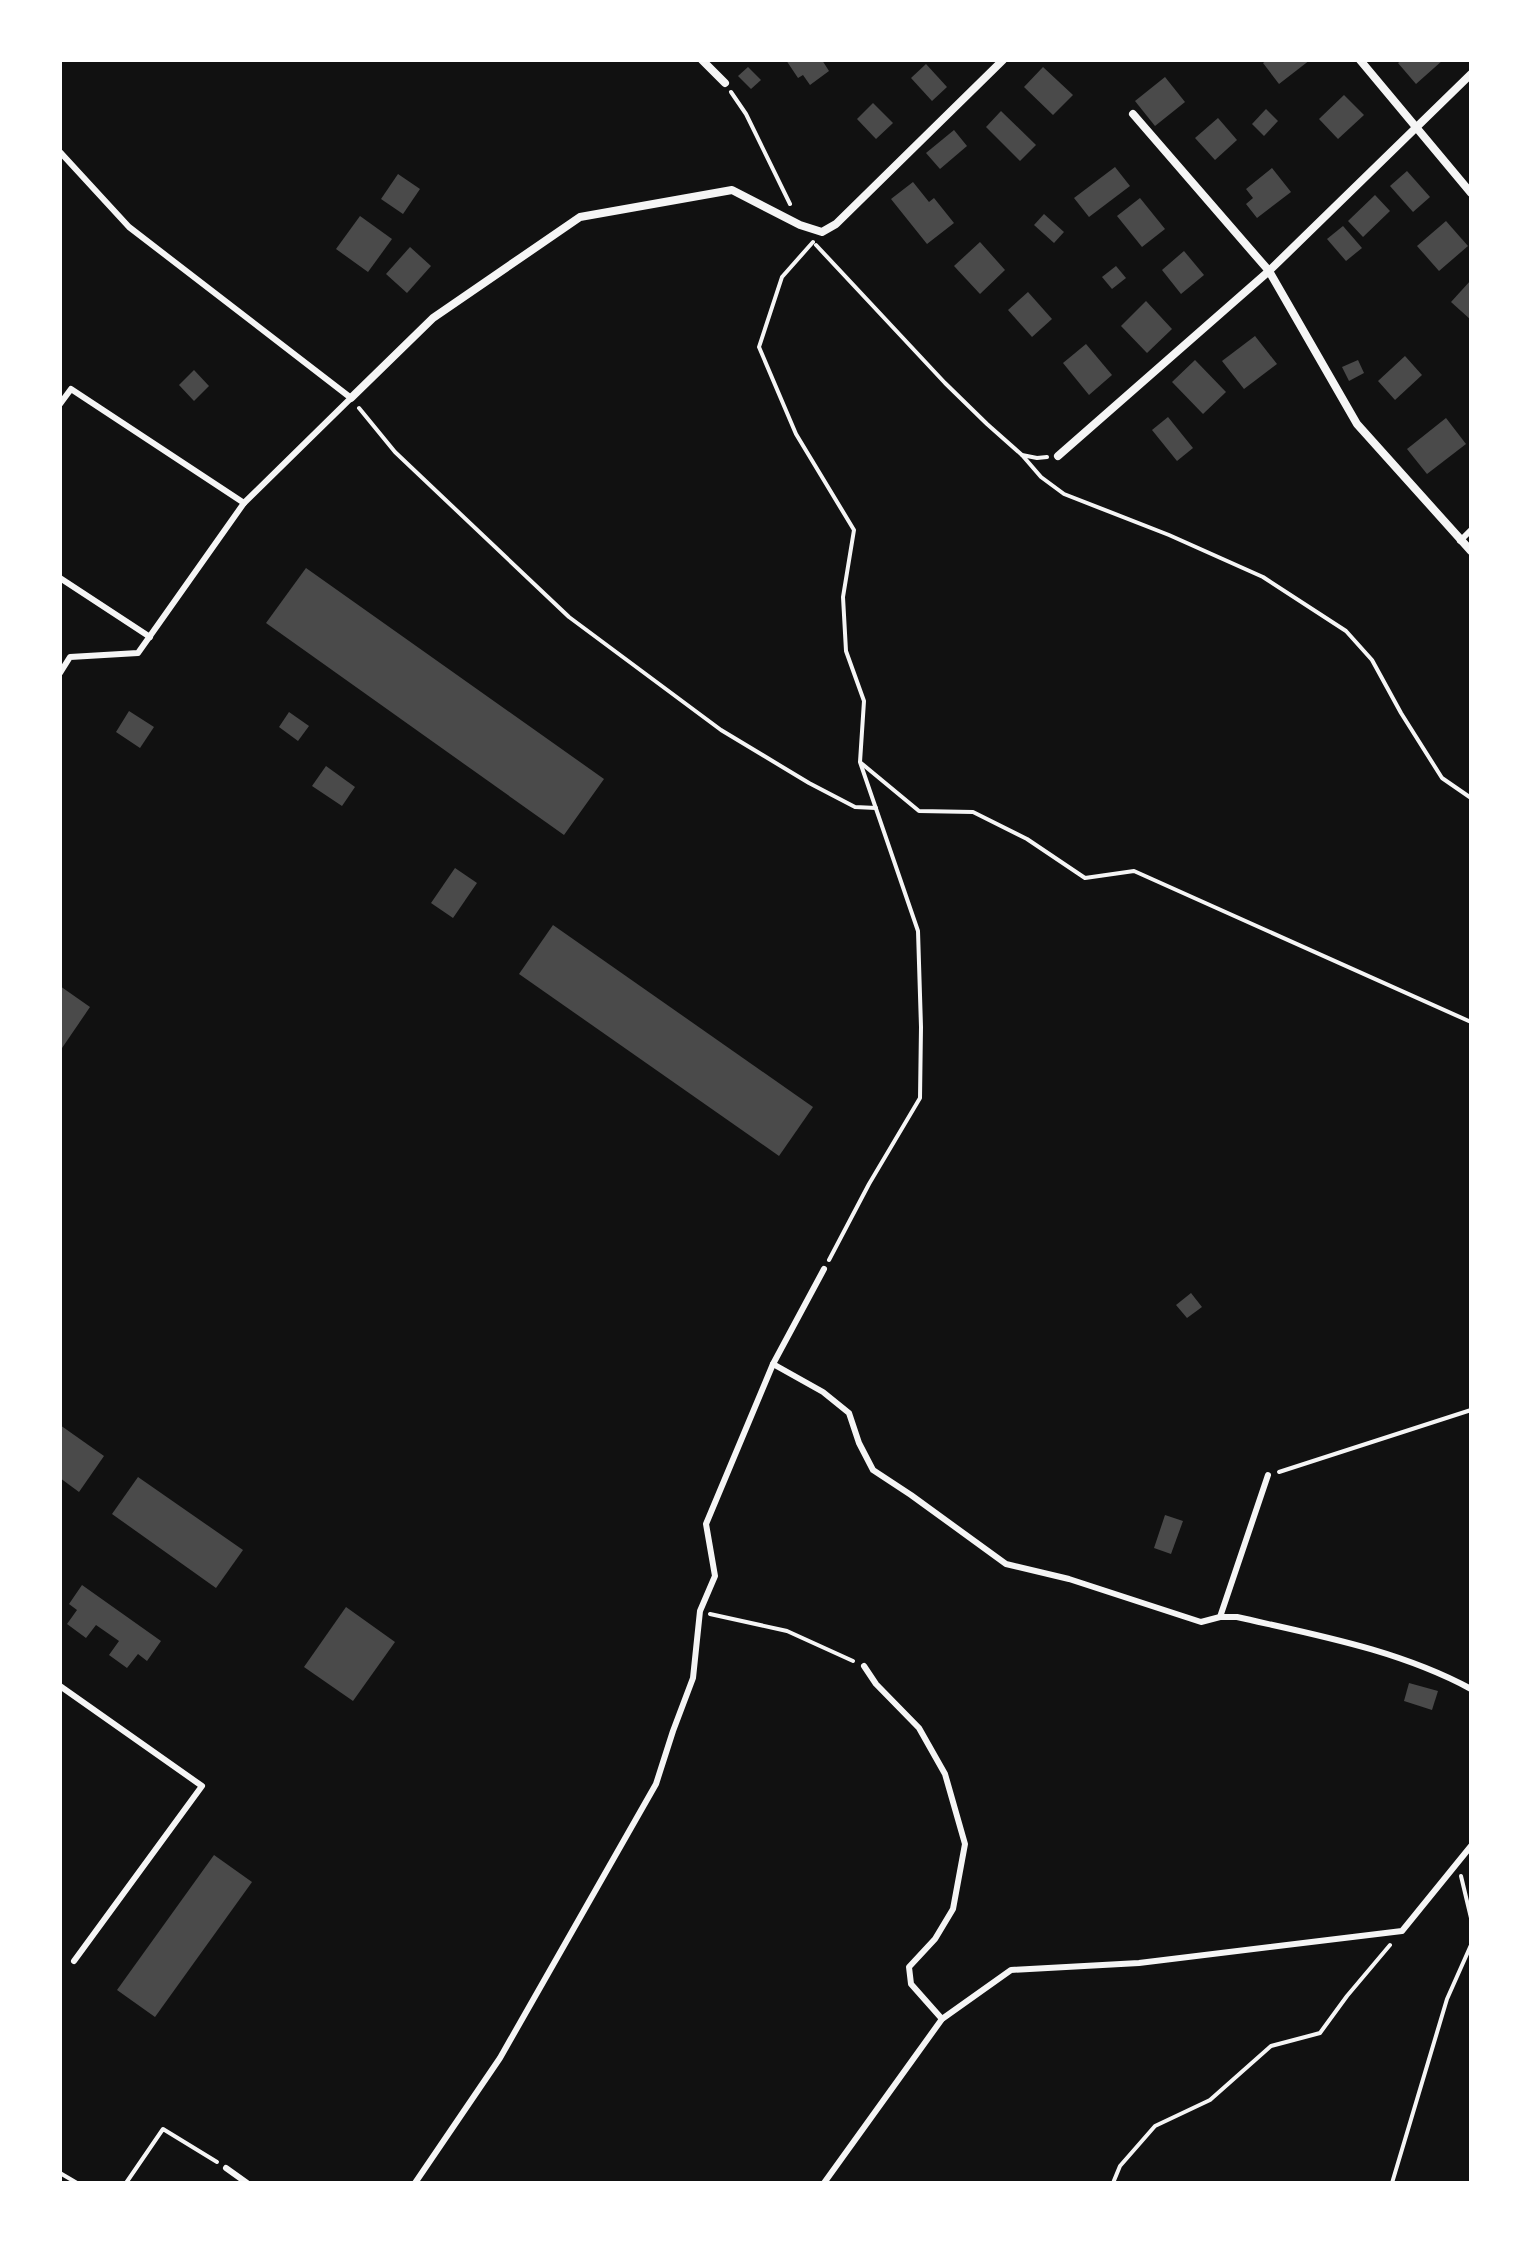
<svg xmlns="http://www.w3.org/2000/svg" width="1531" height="2243" font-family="Overpass,sans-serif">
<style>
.building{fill:#4a4a4a}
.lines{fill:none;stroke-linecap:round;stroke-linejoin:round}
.path{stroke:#f5f5f5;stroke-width:4}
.service{stroke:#f5f5f5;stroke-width:6}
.minor{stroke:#f5f5f5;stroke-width:8}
</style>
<rect width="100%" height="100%" fill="#111"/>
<g class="building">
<polygon points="786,60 822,60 829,71 810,85 803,75 798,78"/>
<polygon points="1267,60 1310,60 1279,84 1263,63"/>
<polygon points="1402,60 1443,60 1416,84 1398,63"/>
<polygon points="926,64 947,87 932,101 911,78"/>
<polygon points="748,67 761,80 751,89 738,76"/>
<polygon points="1043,67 1073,95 1053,115 1024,87"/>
<polygon points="1165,77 1185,102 1155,126 1135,101"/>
<polygon points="1344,95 1364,115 1338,139 1319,119"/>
<polygon points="873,103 893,123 876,139 857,119"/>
<polygon points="1266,109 1278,121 1264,136 1252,124"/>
<polygon points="1001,111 1036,145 1020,161 986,127"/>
<polygon points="1218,118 1237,140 1215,160 1195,138"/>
<polygon points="954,130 967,146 940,169 926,153"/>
<polygon points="1115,167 1130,186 1089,217 1074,198"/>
<polygon points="1272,168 1291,192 1257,218 1246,204 1253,198 1246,189"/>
<polygon points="1407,171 1430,197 1413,212 1390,186"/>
<polygon points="398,174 420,189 403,214 381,199"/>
<polygon points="913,182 929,202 934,198 954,223 927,244 891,199"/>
<polygon points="1375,195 1390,211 1363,237 1348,221"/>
<polygon points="1140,198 1165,229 1142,247 1117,216"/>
<polygon points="1044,214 1064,232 1054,243 1034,225"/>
<polygon points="360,216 392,239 368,272 336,249"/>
<polygon points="1446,221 1468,246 1439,271 1417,246"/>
<polygon points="1343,226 1362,248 1346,261 1327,239"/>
<polygon points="980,242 1005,270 980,294 954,266"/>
<polygon points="410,247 431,266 407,293 386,274"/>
<polygon points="1184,251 1204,275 1181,294 1162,270"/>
<polygon points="1116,266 1126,278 1112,289 1102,277"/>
<polygon points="1471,280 1471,320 1451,302"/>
<polygon points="1028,292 1052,319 1032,337 1008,310"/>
<polygon points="1146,301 1172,329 1147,353 1121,326"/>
<polygon points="1255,336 1277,364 1244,389 1222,361"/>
<polygon points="1086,344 1112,375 1089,395 1063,363"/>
<polygon points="1405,356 1422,375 1395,400 1378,381"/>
<polygon points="1195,360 1226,392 1203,414 1172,382"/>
<polygon points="1358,360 1364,373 1349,381 1342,367"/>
<polygon points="194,370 209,386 194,401 179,385"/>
<polygon points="1168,417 1193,448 1177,461 1152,430"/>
<polygon points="1446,418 1466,444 1427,474 1407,449"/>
<polygon points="306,568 604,779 564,835 266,623"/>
<polygon points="129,711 154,727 140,748 116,732"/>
<polygon points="289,712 309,726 298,741 279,727"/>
<polygon points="326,766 355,787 342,806 312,786"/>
<polygon points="455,868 477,883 453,918 431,903"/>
<polygon points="553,925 813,1107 779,1156 519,974"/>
<polygon points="60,986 90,1007 60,1051"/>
<polygon points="1191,1293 1202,1307 1187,1318 1176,1305"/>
<polygon points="60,1425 104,1456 79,1492 60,1478"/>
<polygon points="138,1477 243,1550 216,1588 112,1514"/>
<polygon points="1165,1515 1183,1521 1171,1554 1154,1548"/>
<polygon points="82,1585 161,1641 147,1661 138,1654 127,1668 109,1655 119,1641 96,1625 86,1638 67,1624 77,1610 69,1604"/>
<polygon points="346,1607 395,1642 353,1701 304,1667"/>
<polygon points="1409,1683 1438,1691 1432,1710 1404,1701"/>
<polygon points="214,1855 252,1882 155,2017 117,1990"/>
</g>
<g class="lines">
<g class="path">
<polyline points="731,92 746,114 790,204"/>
<polyline points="813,242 782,277 759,347 796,434 854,530 843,597 846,651 864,701 860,762 918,931 921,1027 920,1098 869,1184 829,1260"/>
<polyline points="816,245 945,383 987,424 1022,455 1037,458 1047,457"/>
<polyline points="359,408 395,452 569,617 721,730 809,783 855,807 876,808"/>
<polyline points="1022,455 1041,477 1064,494 1169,535 1263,577 1346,631 1372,660 1401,713 1442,778 1471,798"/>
<polyline points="861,763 919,811 973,812 1027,839 1085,878 1134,871 1471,1022"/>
<polyline points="1279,1472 1471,1410"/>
<polyline points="710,1614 787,1631 853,1661"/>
<polyline points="1461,1876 1471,1918"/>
<polyline points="60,2173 77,2183"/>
<polyline points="126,2183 163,2129 217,2162"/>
<polyline points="1113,2183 1120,2166 1155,2126 1210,2100 1271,2046 1320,2033 1347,1996 1390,1945"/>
<polyline points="1392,2183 1447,1999 1471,1945"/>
</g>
<g class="service">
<polyline points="60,152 129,227 351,398 244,503 138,653 70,657 60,673"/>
<polyline points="60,404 71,389 244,503"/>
<polyline points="1460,541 1471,530"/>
<polyline points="60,578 150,637"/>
<polyline points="773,1364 823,1392 849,1413 859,1443 873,1470 911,1495 1006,1564 1069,1579 1201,1622 1220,1617 1268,1475"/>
<path d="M1220,1617H1237C1316,1635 1399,1650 1471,1689"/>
<polyline points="864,1666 876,1684 919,1728 945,1774 965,1844 953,1909 935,1939 909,1967 911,1984 942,2019"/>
<polyline points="60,1686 202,1786 74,1961"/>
<polyline points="226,2168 247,2183"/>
<polyline points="415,2183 500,2058 656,1784 673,1731 693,1678 700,1611 715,1576 706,1524 773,1364 824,1269"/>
<polyline points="824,2183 942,2019 1011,1970 1139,1963 1402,1931 1471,1846"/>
</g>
<g class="minor">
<polyline points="702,60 725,83"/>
<polyline points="1360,60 1471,193"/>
<polyline points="1133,114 1269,271 1357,424 1471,551"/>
<polyline points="351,398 433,318 580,217 732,190 800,225 822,232 836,224 1003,60"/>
<polyline points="1058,456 1269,271 1471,74"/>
</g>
</g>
<rect width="1531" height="2243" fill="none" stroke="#ffffff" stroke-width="124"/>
</svg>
